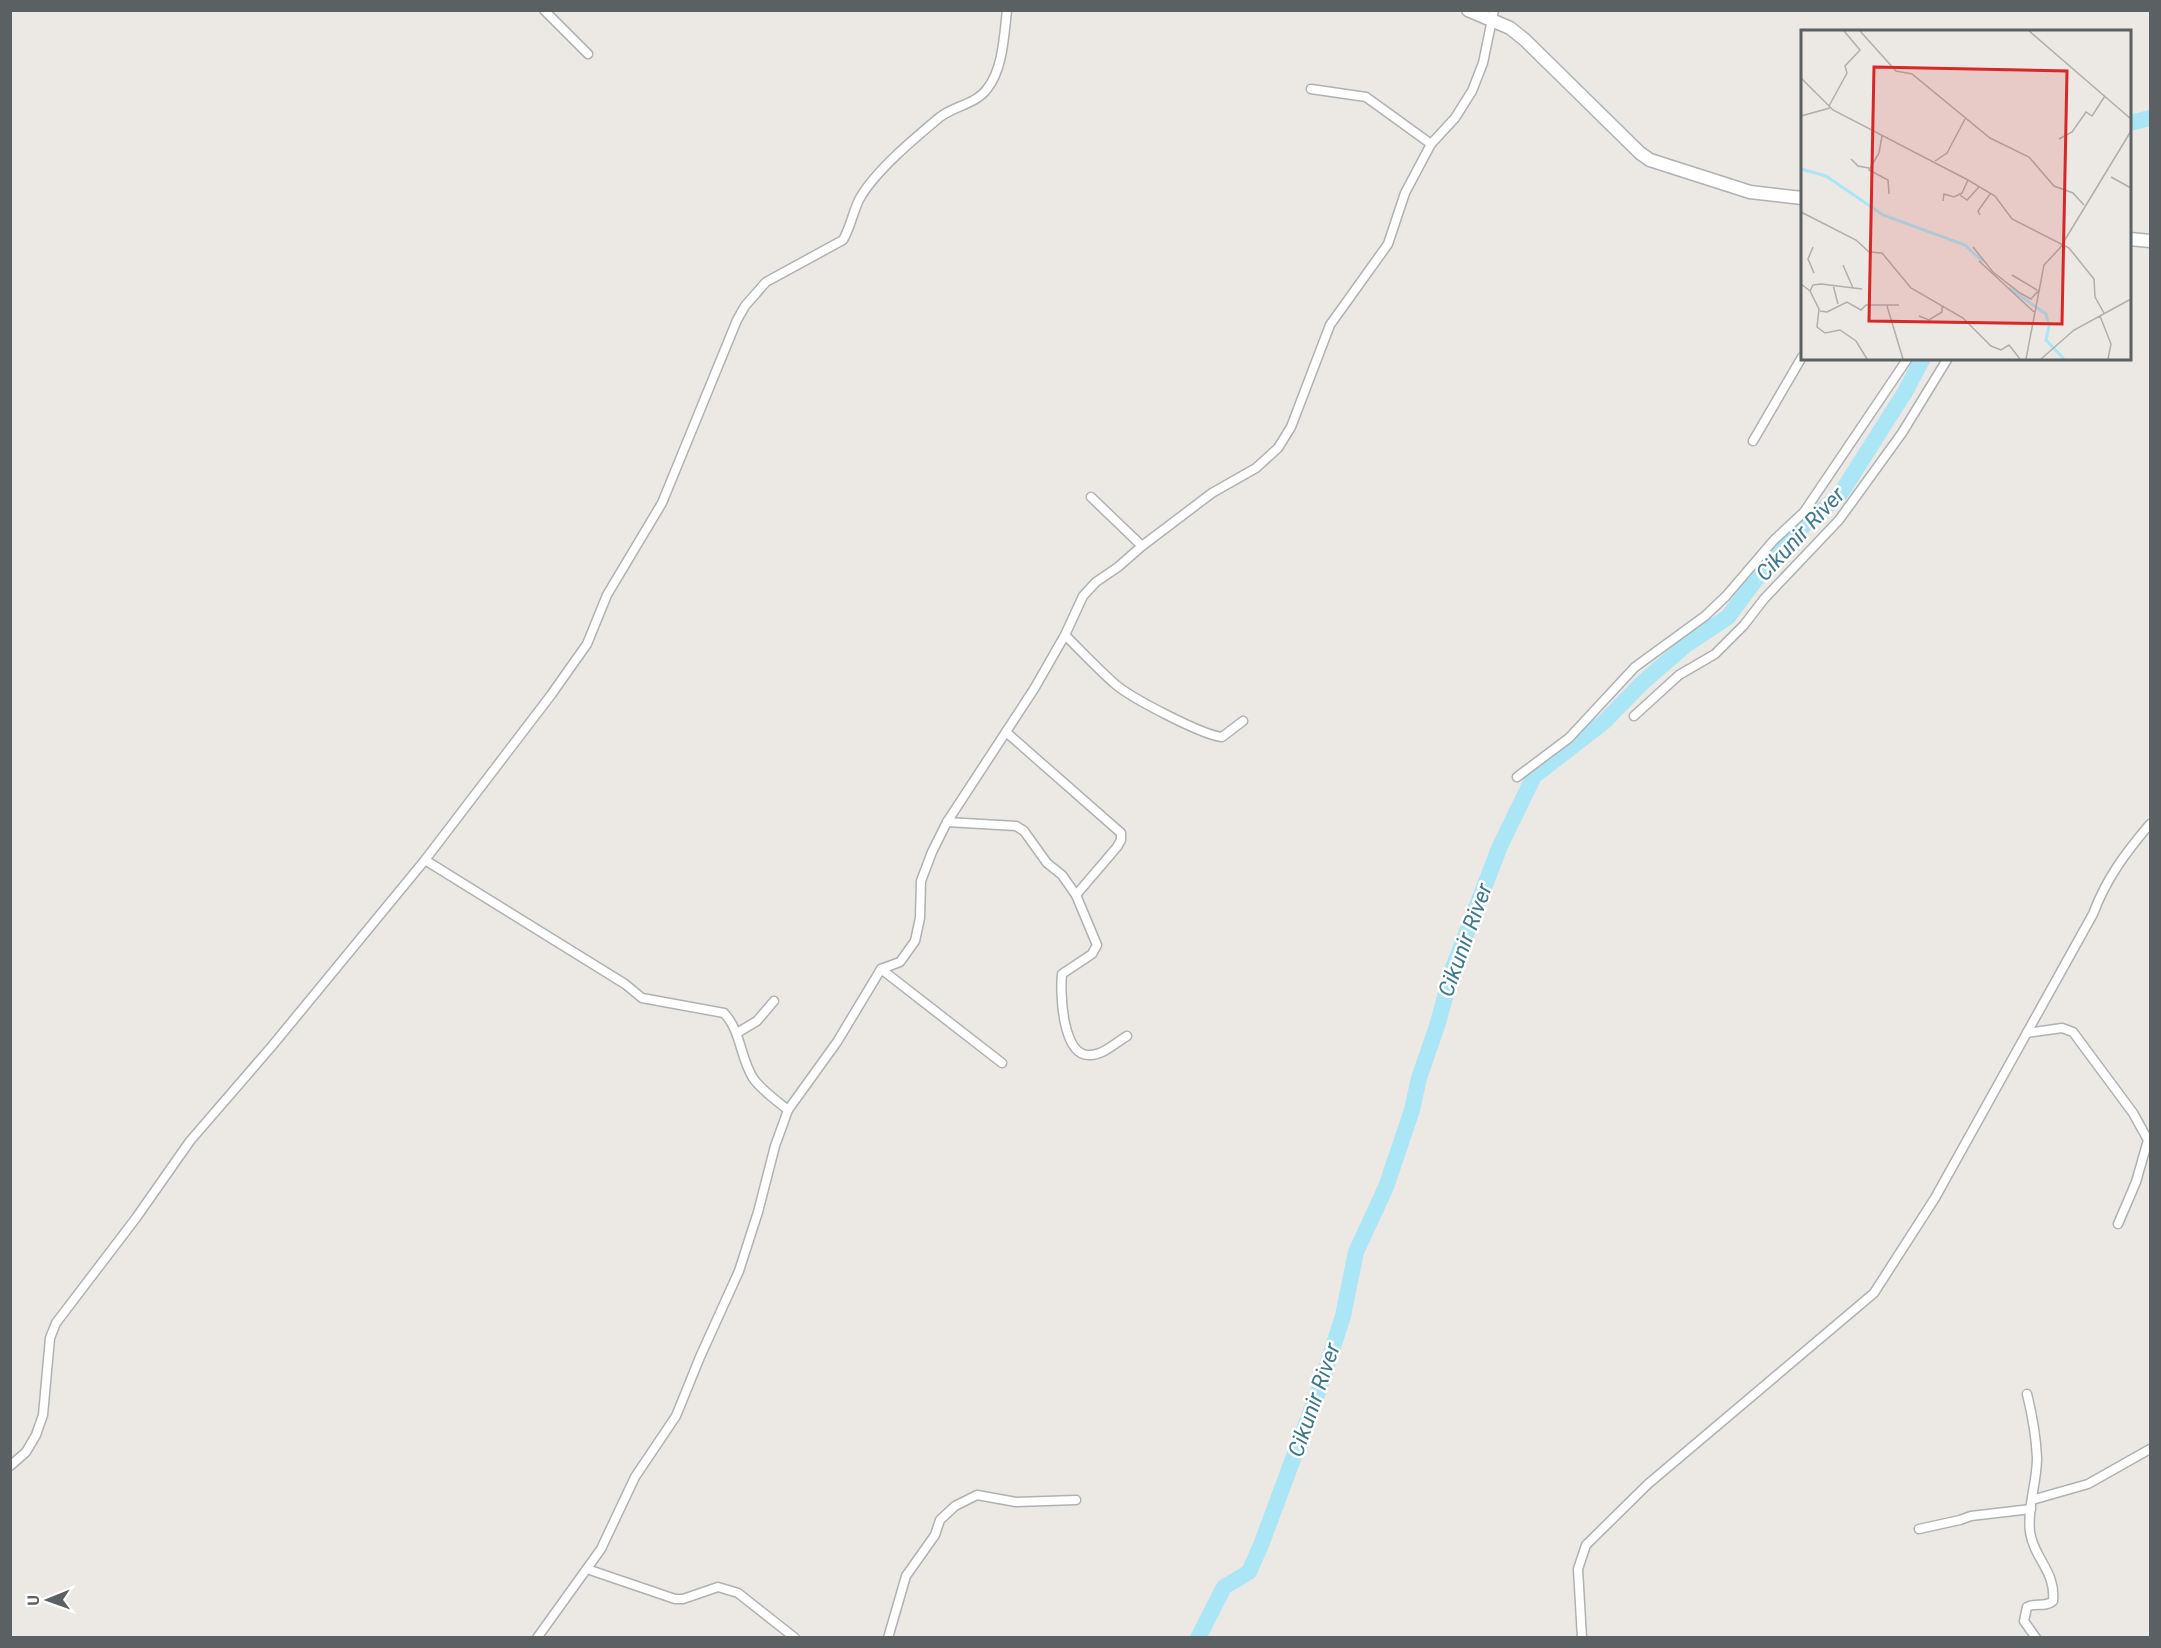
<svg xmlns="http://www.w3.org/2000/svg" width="2161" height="1648" font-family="Roboto,sans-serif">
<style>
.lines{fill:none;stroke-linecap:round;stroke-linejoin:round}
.river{stroke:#aae6f5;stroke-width:16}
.street-casing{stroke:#aeb2b4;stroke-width:11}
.secondary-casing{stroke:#adb2b4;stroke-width:15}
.street{stroke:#fff;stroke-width:8}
.secondary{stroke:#fff;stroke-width:12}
.labels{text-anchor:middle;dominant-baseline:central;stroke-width:5;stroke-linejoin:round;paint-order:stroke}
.water-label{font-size:22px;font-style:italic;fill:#40788c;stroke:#fff}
.inset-river{fill:none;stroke:#aae6f5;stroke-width:3}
.inset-road{fill:none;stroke:#aeaeab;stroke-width:1.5}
.view{fill:#d62828;fill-opacity:0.15;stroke:#d62828;stroke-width:3}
.inset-edge{fill:none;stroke:#5b6062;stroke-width:3}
</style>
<rect width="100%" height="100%" fill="#ece8e3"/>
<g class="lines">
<g class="river">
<polyline points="2130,123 2150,118"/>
<polyline points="1198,1638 1224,1587 1249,1572 1261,1545 1322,1381 1343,1316 1356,1252 1386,1187 1412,1110 1419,1078 1437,1026 1453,968 1500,846 1534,776 1604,722 1642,683 1687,644 1728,617 1771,559 1809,520 1839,496 1905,392 1923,358"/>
</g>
<defs>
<g id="street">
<polyline points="544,10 588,54"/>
<polyline points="1311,89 1366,97 1431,144"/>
<polyline points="1753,441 1802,357"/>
<polyline points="1091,497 1142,546"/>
<path d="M1065,635C1082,652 1098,669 1115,684C1131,698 1202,735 1222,737L1243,721"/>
<polyline points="1634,716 1679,675 1715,654 1744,625 1764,599 1839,520 1902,433 1948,358"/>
<polyline points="1006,732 1121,833 1121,840 1117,847 1076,895"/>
<polyline points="1517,777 1569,738 1635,667 1705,616 1726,596 1774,540 1804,512 1908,358"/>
<path d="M947,822L1016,826L1024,831L1047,863L1062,875L1076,895L1097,945L1092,954L1062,974C1060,992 1062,1057 1090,1055C1103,1055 1117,1042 1127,1036"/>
<path d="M425,860L625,984L642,998L724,1013C741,1031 740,1057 753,1078C761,1090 776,1100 788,1110"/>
<polyline points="881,969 1002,1063"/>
<polyline points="737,1033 757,1021 774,1001"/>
<polyline points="2027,1033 2062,1028 2073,1032 2133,1113 2148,1140 2136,1182 2118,1224"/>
<path d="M2027,1394C2032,1414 2036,1437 2037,1458C2037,1483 2027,1507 2030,1532C2034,1559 2056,1571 2053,1601C2045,1608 2035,1602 2027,1607L2024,1621L2036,1638"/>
<path d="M10,1466L26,1452L36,1435L43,1415L50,1338L56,1323L136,1218L190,1141L272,1046L425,860L551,695L587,644L607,595L662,503L737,320L745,306L766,282L843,240C851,226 853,211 860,198C876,170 916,137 940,117C954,106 976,104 987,89C1003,69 1004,36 1007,10"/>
<polyline points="2032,1500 2088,1484 2150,1449"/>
<polyline points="1919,1529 1960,1520 1971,1516 2031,1509"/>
<polyline points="587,1569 675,1599 683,1599 718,1587 738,1593 795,1638"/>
<polyline points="537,1638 601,1549 635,1477 676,1416 700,1357 739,1271 758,1212 775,1146 788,1110 837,1042 881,969 900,962 915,941 920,918 921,881 932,852 947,822 1034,689 1065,635 1083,596 1096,582 1118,567 1142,546 1212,493 1256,468 1278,448 1291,427 1330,325 1388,244 1405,193 1431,144 1455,118 1472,91 1483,63 1494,10"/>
<polyline points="888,1638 906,1576 935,1535 940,1520 955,1506 977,1495 1016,1502 1076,1500"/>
<path d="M1582,1638L1578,1569L1586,1545L1648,1484L1874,1293L1935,1198L2093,914C2106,879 2126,852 2150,824"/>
</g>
<g id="secondary">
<polyline points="1468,10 1510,28 1525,40 1640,153 1650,160 1750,192 1802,198"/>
<polyline points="2130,239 2150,241"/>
</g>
</defs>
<use href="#street" class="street-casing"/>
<use href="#secondary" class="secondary-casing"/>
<use href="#street" class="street"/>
<use href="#secondary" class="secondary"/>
</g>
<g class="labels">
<g class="water-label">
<text transform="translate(1800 534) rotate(-47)">Cikunir River</text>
<text transform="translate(1465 940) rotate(-70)">Cikunir River</text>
<text transform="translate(1314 1400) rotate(-71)">Cikunir River</text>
</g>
</g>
<g transform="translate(1801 30)">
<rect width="330" height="330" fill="#ece8e3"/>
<path class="inset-river" d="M0,139L25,146L82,185L164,215L182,232M208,258L245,284L248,296L245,310L263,329"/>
<path class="inset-road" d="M59,1L95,41L111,44L189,108L228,127L253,156L272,163L283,175M228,1L330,89M0,48L32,80L167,150L194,166L211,189L268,218L293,249L294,267L303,283M28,76L46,43L44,36L59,20L43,1M0,86L29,78M81,106L78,123L68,140L87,150L88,164M258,109L271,102L285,82L291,86L304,66M50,129L57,136L68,138M134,131L146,123L164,89M310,147L330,158M159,165L166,170L178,157M142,171L143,164L153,167L161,163L167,150M0,182L55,210L68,222L81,223L110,258L162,288L190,316L200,320L208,315L219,329M179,185L177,181L189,164M12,217L7,229L13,243M172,217L192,242L219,263L230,269L238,260M178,231L233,282M42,235L52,258M211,245L236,260M0,254L9,261L18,279L16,297L24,303L39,300L55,311L66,329M32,255L37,274M9,261L12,255L20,254L61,259M86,276L102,329M19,281L26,282L46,272L60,280L65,275H98M118,286L128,290L141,282V276M299,286L310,314L307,329M225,329L243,235L259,218L330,101M240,329L273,300L330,269"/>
<path class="view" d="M73,37L266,41L261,294L68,291Z"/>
<rect width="330" height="330" class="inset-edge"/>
</g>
<rect width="2161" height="1648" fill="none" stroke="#5b6062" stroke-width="24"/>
<g transform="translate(48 1600) rotate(269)" stroke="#ffffff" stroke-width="4.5" paint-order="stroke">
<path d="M0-4.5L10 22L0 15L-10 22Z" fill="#5b6062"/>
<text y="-9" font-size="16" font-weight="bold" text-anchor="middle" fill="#5b6062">U</text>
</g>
</svg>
